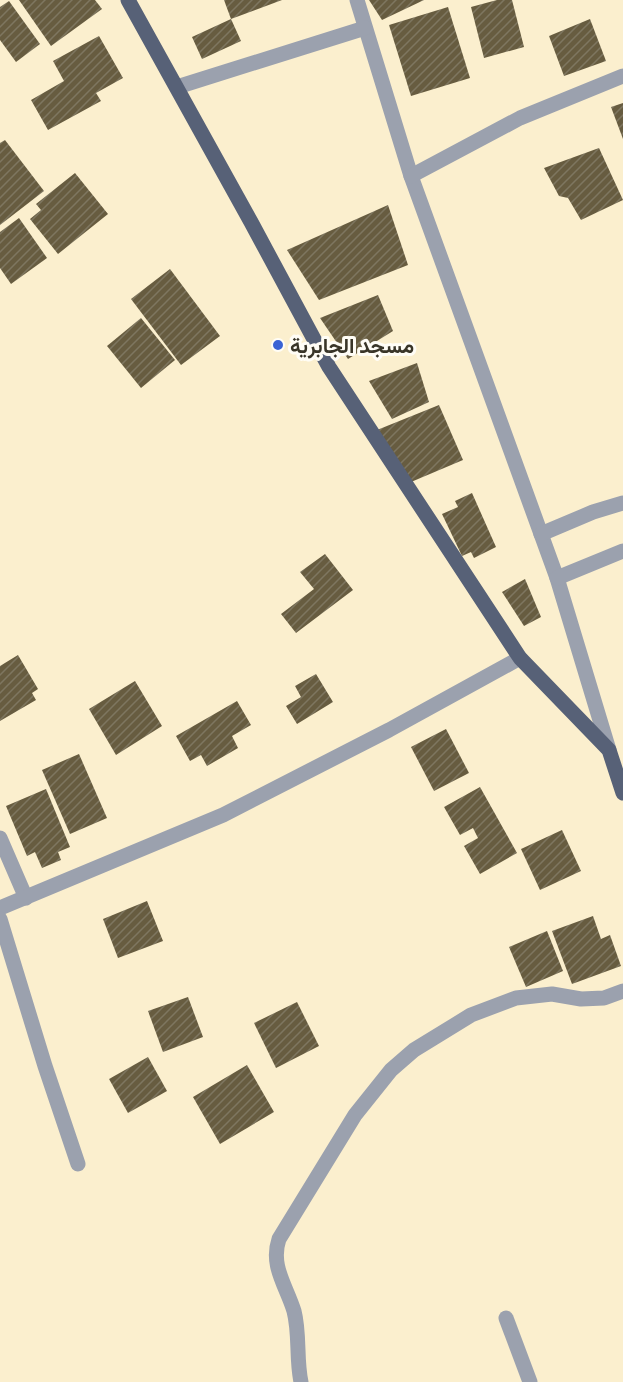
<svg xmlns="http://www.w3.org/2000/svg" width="623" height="1382" font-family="'Public Sans',Vazirmatn,sans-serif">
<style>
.building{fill:url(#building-hatch)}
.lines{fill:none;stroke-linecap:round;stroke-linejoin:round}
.minor{stroke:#9ba1ae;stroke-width:15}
.major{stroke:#576177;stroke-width:15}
.poi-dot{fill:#3a63d4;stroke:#fffdf6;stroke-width:2}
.labels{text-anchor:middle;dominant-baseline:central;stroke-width:6;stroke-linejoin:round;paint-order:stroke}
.poi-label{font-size:21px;font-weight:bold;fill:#393528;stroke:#fffdf6;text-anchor:start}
</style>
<defs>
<pattern id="building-hatch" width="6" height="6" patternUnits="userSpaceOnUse" patternTransform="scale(1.5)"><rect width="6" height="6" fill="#675c40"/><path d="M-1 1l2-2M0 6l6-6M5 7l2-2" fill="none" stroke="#7e7660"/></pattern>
</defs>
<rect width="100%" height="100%" fill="#fbefce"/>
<g class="building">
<polygon points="19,0 95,0 102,9 51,46"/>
<polygon points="224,0 282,0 231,19"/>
<polygon points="369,0 424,0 382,20"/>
<polygon points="497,0 512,0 524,47 484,58 471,7"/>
<polygon points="9,1 40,44 16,62 0,40 0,7"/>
<polygon points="448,7 470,78 411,96 389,25"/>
<polygon points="231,19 241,41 202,59 192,37"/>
<polygon points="590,19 606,61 564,76 549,36"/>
<polygon points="99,36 123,78 96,93 101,101 48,130 31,100 64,81 53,61"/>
<polygon points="623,103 623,139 611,107"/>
<polygon points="5,140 44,191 0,225 0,143"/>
<polygon points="599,148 623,200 581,220 568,198 559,196 544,168"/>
<polygon points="75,173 108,214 58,254 30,219 41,210 36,204"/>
<polygon points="388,205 408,265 319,300 287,250"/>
<polygon points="19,218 47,258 11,284 0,268 0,232"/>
<polygon points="170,269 220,336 181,365 131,299"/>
<polygon points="378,295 393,331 348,359 320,318"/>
<polygon points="141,318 175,360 141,388 107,346"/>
<polygon points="417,363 429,402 392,419 369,381"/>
<polygon points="439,405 463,460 411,482 377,430"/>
<polygon points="472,493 496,547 474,558 471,552 462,556 442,514 458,507 455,501"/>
<polygon points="325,554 353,590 296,633 281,614 314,589 300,572"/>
<polygon points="525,579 541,617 524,626 502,592"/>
<polygon points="18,655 38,689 32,693 36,700 0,721 0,666"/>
<polygon points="316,674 333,702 297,724 286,706 301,697 295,686"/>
<polygon points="135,681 162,726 116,755 89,709"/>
<polygon points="237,701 251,725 232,736 238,748 207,766 201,755 190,761 176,736"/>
<polygon points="446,729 469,773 434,791 411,747"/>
<polygon points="79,754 107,818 70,834 42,770"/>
<polygon points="480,787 517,853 480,874 464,846 478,838 473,828 460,835 444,807"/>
<polygon points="46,789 70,847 58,852 61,860 42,868 35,852 27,856 6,806"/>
<polygon points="562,830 581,871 540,890 521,849"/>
<polygon points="147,901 163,941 118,958 103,919"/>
<polygon points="593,916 601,939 610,935 621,966 572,984 552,931"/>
<polygon points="547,931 563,971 526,987 509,947"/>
<polygon points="188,997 203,1037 163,1052 148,1011"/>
<polygon points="297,1002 319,1046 276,1068 254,1023"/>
<polygon points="148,1057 167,1091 128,1113 109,1079"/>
<polygon points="247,1065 274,1112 220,1144 193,1097"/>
</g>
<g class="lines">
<g class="minor">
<polyline points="357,0 411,176 557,578 609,750"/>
<polyline points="177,87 365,28"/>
<polyline points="411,176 520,118 623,76"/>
<polyline points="541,534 593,512 623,503"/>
<polyline points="557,578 623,551"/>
<polyline points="0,838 26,898"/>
<polyline points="0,908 223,815 389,730 520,658"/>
<polyline points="0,919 45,1066 78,1164"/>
<polyline points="506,1318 530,1382"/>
<path d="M301,1382C296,1359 300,1334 294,1311C286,1285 270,1266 279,1239L355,1115L391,1070L414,1050L471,1015L516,998L552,994L581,999L604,998L623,991"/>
</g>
<polyline class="major" points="128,0 251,222 329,367 520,658 609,750 623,793"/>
</g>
<circle class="poi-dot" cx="278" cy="345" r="6"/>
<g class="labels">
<g class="poi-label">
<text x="290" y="345">مسجد الجابرية</text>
</g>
</g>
</svg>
